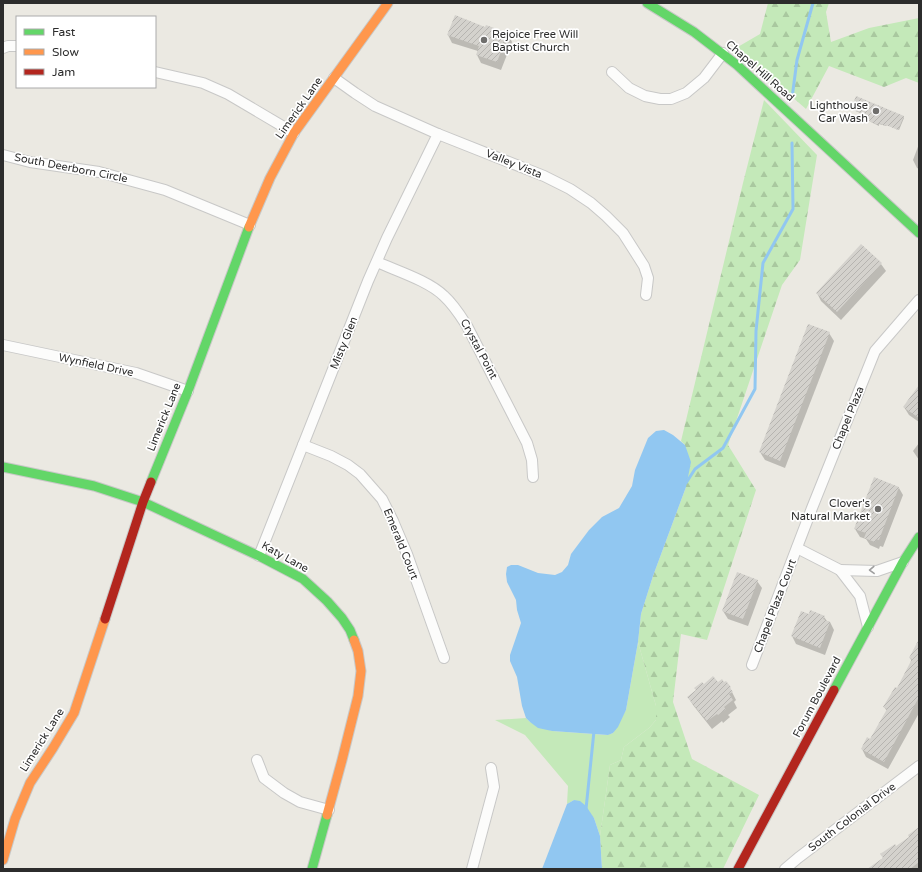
<svg xmlns="http://www.w3.org/2000/svg" width="922" height="872" font-family="'Varela Round',sans-serif">
<style>
.grass{fill:#c4e9b9}
.forest{fill:url(#forest-firs)}
.water{fill:#91c7f1}
.shadow{fill:#0003}
.lines{fill:none;stroke-linecap:round;stroke-linejoin:round}
.stream{stroke:#91c7f1;stroke-width:3}
.building{fill:url(#building-hatch)}
.street-casing{stroke:#c8c8c7;stroke-width:12}
.fast-casing{stroke:#c8c8c7;stroke-width:11}
.slow-casing{stroke:#c8c8c7;stroke-width:11}
.jam-casing{stroke:#c8c8c7;stroke-width:11}
.street{stroke:#fcfcfb;stroke-width:10}
.fast{stroke:#63d668;stroke-width:9}
.slow{stroke:#ff974d;stroke-width:9}
.jam{stroke:#b3261e;stroke-width:9}
.oneway{stroke:#9e9e9e}
.poi-dot{fill:#6f6e6c;stroke:#fff;stroke-width:1.5}
.labels{text-anchor:middle;dominant-baseline:central;stroke-width:3.5;stroke-linejoin:round;paint-order:stroke}
.poi-label{font-size:11px;fill:#2c2c2c;stroke:#fff;text-anchor:end}
.street-label{font-size:11px;fill:#2c2c2c;stroke:#fff}
</style>
<defs>
<pattern id="forest-firs" width="22" height="20" patternUnits="userSpaceOnUse"><rect width="22" height="20" fill="#c4e9b9"/><path d="M5 1l3.5 6h-7zM16 11l3.5 6h-7z" fill="#a9c89f"/></pattern>
<pattern id="building-hatch" width="6" height="6" patternUnits="userSpaceOnUse"><rect width="6" height="6" fill="#d4d2cd"/><path d="M-1 1l2-2M0 6l6-6M5 7l2-2" fill="none" stroke="#b6b4b0"/></pattern>
</defs>
<rect width="100%" height="100%" fill="#ebe9e2"/>
<polygon class="grass" points="638,642 656,706 656,720 649,728 624,747 621,760 610,765 600,836 594,818 574,800 567,804 568,786 525,735 495,720 526,718 530,722 552,731 607,735 613,733 626,710"/>
<g class="forest">
<polygon points="768,3 829,3 826,12 831,42 869,28 919,18 919,83 906,78 884,87 829,66 806,109 736,48 760,34"/>
<polygon points="764,100 817,155 800,260 782,285 728,445 756,490 707,640 681,634 673,702 692,759 759,795 723,869 602,869 600,836 610,765 621,760 624,747 649,728 656,720 656,706 638,642 641,614 653,576 686,487 685,445 681,441 743,183"/>
</g>
<g class="water">
<polygon points="664,430 673,435 685,445 691,462 686,487 653,576 641,614 638,642 626,710 618,727 613,733 608,735 552,731 538,728 530,722 526,718 522,706 517,677 510,661 510,655 521,623 517,610 516,600 507,582 506,574 507,567 511,565 518,565 538,573 555,575 562,572 568,565 571,554 589,530 602,517 619,508 632,486 635,470 648,438 656,431"/>
<polygon points="574,800 580,801 586,806 594,818 600,836 602,869 542,869 567,804"/>
</g>
<g class="shadow">
<polygon points="485,28 508,34 512,42 501,70 481,63 477,55 478,51 452,43 448,35"/>
<polygon points="852,109 903,116 904,118 899,130 887,125 886,126 879,124 879,126 871,122 870,121 871,120 865,117 865,115 853,110"/>
<polygon points="919,144 919,169 917,168 913,160"/>
<polygon points="881,264 886,271 841,320 821,301 817,293"/>
<polygon points="829,333 834,341 785,468 765,460 760,452"/>
<polygon points="919,392 919,422 909,415 904,407"/>
<polygon points="919,443 919,460 913,451"/>
<polygon points="899,488 903,495 883,547 880,546 879,549 870,545 866,539 860,537 855,529"/>
<polygon points="757,581 762,588 748,626 728,619 723,611"/>
<polygon points="809,615 824,617 827,621 830,622 834,630 825,655 796,644 792,636"/>
<polygon points="919,649 919,713 888,769 866,757 862,749 871,740 887,711 884,707 897,690 912,662 910,658"/>
<polygon points="718,683 730,688 736,700 734,702 737,708 728,715 730,717 723,723 722,721 712,729 693,705 688,697 703,685"/>
<polygon points="919,828 919,869 869,869 910,837"/>
</g>
<g class="lines">
<g class="stream">
<polyline points="792,98 797,60 813,3"/>
<polyline points="686,483 695,469 723,448 755,389 756,331 763,263 793,209 792,143"/>
<polyline points="586,809 594,731"/>
</g>
</g>
<g class="building">
<polygon points="455,15 485,27 486,25 508,33 497,62 476,55 479,46 447,35"/>
<polygon points="856,96 904,116 898,130 886,125 885,126 879,123 878,125 869,121 870,119 863,116 864,114 851,109"/>
<polygon points="861,244 882,263 837,312 816,293"/>
<polygon points="808,324 830,332 780,461 759,452"/>
<polygon points="919,385 919,418 903,407"/>
<polygon points="874,477 899,487 879,540 876,539 875,542 864,538 866,533 854,529"/>
<polygon points="737,572 758,580 743,619 722,611"/>
<polygon points="810,610 825,616 823,619 830,622 820,648 791,636 801,611 809,614"/>
<polygon points="919,639 919,697 884,762 861,749 867,737 870,739 887,709 883,707 895,687 897,688 912,659 909,658"/>
<polygon points="713,676 718,682 722,679 724,682 726,681 731,687 730,688 733,692 729,694 733,700 724,707 726,709 718,715 717,714 707,721 687,697 696,690 694,688 702,682 704,684"/>
<polygon points="919,827 919,862 910,869 867,869 883,858 880,854 895,844 896,846 909,837 908,835"/>
</g>
<g class="lines">
<defs>
<g id="street">
<polyline points="3,48 8,46 17,46"/>
<polyline points="155,72 203,83 228,94 294,133"/>
<polyline points="612,72 629,88 645,96 660,99 671,99 686,93 704,78 723,53"/>
<polyline points="334,78 355,93 375,106 438,134 544,176 570,189 591,203 606,216 623,233 644,266 648,278 646,295"/>
<polyline points="3,155 30,162 99,172 165,190 250,225"/>
<path d="M377,262C397,271 429,281 444,296C454,305 460,315 467,326L527,443L532,460L533,477"/>
<polyline points="3,345 136,373 188,391"/>
<polyline points="303,445 331,456 348,465 360,474 382,499 393,521 407,554 444,658"/>
<polyline points="797,548 840,570 860,596 868,627"/>
<polyline points="259,556 368,281 387,238 438,134"/>
<polyline points="840,570 877,571 903,562"/>
<polyline points="752,665 812,508 875,351 919,300"/>
<polyline points="257,760 264,778 284,793 300,802 329,810"/>
<polyline points="472,869 494,787 491,768"/>
<polyline points="785,869 798,858 919,766"/>
</g>
<g id="fast">
<polyline points="647,3 694,32 737,65 919,233"/>
<polyline points="3,467 94,486 143,502 259,556 303,579 327,601 342,618 350,630 354,640"/>
<polyline points="151,482 188,391 249,227"/>
<polyline points="834,690 903,562 919,537"/>
<polyline points="312,869 327,815"/>
</g>
<g id="slow">
<polyline points="249,227 270,178 294,133 388,3"/>
<polyline points="327,815 342,760 358,696 361,671 358,651 354,640"/>
<polyline points="3,860 15,819 30,783 53,748 74,713 105,619"/>
</g>
<g id="jam">
<polyline points="105,619 143,502 151,482"/>
<polyline points="738,869 834,690"/>
</g>
</defs>
<use href="#street" class="street-casing"/>
<use href="#fast" class="fast-casing"/>
<use href="#slow" class="slow-casing"/>
<use href="#jam" class="jam-casing"/>
<use href="#street" class="street"/>
<use href="#fast" class="fast"/>
<use href="#slow" class="slow"/>
<use href="#jam" class="jam"/>
</g>
<defs><path id="oneway-chevron" d="M-2-3.5L2.5 0L-2 3.5" fill="none" stroke-width="1.6" stroke-linecap="round" stroke-linejoin="round"/></defs>
<use class="oneway" href="#oneway-chevron" transform="translate(872 570) rotate(178)"/>
<g class="poi-dot">
<circle cx="484" cy="40" r="4"/>
<circle cx="876" cy="111" r="4"/>
<circle cx="878" cy="509" r="4"/>
</g>
<g class="labels">
<g class="poi-label">
<text x="492" y="34" text-anchor="start">Rejoice Free Will<tspan x="492" dy="13">Baptist Church</tspan></text>
<text x="868" y="105">Lighthouse<tspan x="868" dy="13">Car Wash</tspan></text>
<text x="870" y="503">Clover's<tspan x="870" dy="13">Natural Market</tspan></text>
</g>
<g class="street-label">
<text transform="translate(760 71) rotate(41)">Chapel Hill Road</text>
<text transform="translate(299 108) rotate(-55)">Limerick Lane</text>
<text transform="translate(514 164) rotate(22)">Valley Vista</text>
<text transform="translate(71 168) rotate(11)">South Deerborn Circle</text>
<text transform="translate(344 343) rotate(-68)">Misty Glen</text>
<text transform="translate(479 349) rotate(62)">Crystal Point</text>
<text transform="translate(96 365) rotate(12)">Wynfield Drive</text>
<text transform="translate(164 417) rotate(-68)">Limerick Lane</text>
<text transform="translate(848 418) rotate(-68)">Chapel Plaza</text>
<text transform="translate(401 544) rotate(68)">Emerald Court</text>
<text transform="translate(285 557) rotate(29)">Katy Lane</text>
<text transform="translate(775 606) rotate(-69)">Chapel Plaza Court</text>
<text transform="translate(817 697) rotate(-62)">Forum Boulevard</text>
<text transform="translate(42 740) rotate(-58)">Limerick Lane</text>
<text transform="translate(852 817) rotate(-37)">South Colonial Drive</text>
</g>
</g>
<rect width="922" height="872" fill="none" stroke="#2c2c2c" stroke-width="8"/>
<rect x="16" y="16" width="140" height="72" fill="#ffffff" stroke="#ababab"/>
<rect x="24" y="29" width="20" height="6" fill="#63d668" stroke="#ababab"/>
<text x="52" y="36" font-size="12" fill="#2c2c2c">Fast</text>
<rect x="24" y="49" width="20" height="6" fill="#ff974d" stroke="#ababab"/>
<text x="52" y="56" font-size="12" fill="#2c2c2c">Slow</text>
<rect x="24" y="69" width="20" height="6" fill="#b3261e" stroke="#ababab"/>
<text x="52" y="76" font-size="12" fill="#2c2c2c">Jam</text>
</svg>
